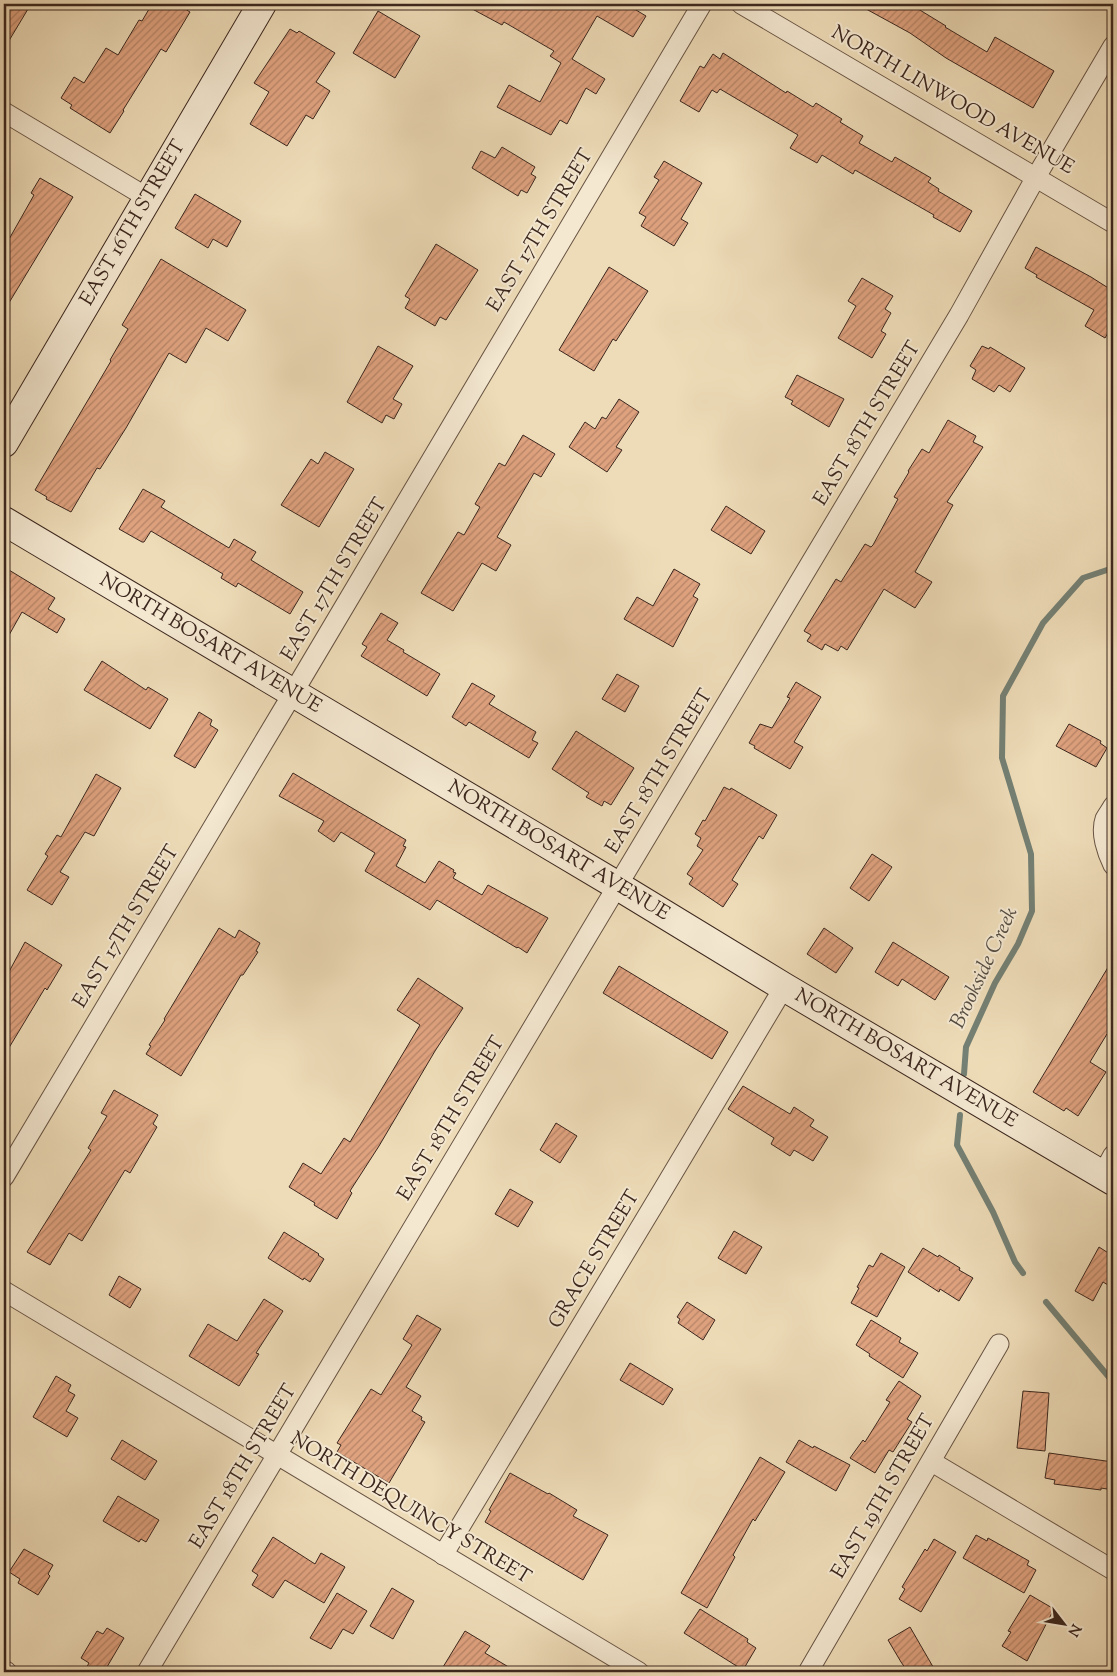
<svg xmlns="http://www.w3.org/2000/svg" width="1117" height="1676" font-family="'Sorts Mill Goudy',serif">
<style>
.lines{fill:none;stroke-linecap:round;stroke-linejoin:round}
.stream{stroke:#748074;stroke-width:6}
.building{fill:url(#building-hatch);stroke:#3c271e}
.street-casing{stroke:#685444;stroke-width:21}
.secondary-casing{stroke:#3c271e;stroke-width:30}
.street{stroke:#f4e8d1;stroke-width:19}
.secondary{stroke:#f4e8d1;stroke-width:28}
.labels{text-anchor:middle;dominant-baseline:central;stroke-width:4;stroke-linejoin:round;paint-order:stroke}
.street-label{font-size:20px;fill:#3c271e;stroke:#f4e8d1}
.water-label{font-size:21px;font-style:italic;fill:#534c42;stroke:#f4e8d1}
</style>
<defs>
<pattern id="building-hatch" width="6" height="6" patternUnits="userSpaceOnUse" patternTransform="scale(1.25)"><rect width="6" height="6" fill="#dfa27f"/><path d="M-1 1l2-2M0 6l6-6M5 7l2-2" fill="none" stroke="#b68467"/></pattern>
</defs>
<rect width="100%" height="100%" fill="#eedcb8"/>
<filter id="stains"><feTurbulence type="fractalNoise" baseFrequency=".004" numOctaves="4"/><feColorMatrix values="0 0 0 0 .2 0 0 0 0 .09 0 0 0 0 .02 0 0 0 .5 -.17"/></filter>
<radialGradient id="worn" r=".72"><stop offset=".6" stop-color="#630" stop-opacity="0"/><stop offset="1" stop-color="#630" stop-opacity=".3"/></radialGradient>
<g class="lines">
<g class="stream">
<polyline points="964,1074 966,1047 995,983 1018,944 1032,911 1031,854 1002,758 1003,696 1043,623 1083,578 1113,568"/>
<polyline points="960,1115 957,1145 993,1212 1015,1262 1023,1273"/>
<polyline points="1046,1302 1113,1382"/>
</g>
</g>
<g class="building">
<polygon points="4,4 31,4 4,49"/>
<polygon points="152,4 177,4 190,12 166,52 161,49 123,110 124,111 110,133 70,108 72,105 61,98 74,77 84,83 106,48 118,55 139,20 142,21"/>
<polygon points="463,4 626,4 646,16 633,37 597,16 572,59 605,79 596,94 586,88 567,124 560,120 551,135 497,107 509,85 540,102 561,63 550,56 554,51 504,22 502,25"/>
<polygon points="857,4 910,4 946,26 945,27 987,52 995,37 1054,71 1033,108 946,58 910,33"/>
<polygon points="378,11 420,36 395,78 353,53"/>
<polygon points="290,29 297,33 299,31 335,53 316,82 330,91 313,119 306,115 287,146 250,124 269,92 254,83"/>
<polygon points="723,53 786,93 787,91 813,107 816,103 842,119 840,122 863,136 859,143 892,162 895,157 931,178 928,182 939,189 938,191 972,211 960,232 933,217 934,215 855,170 853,174 822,155 817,163 790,148 798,135 720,89 717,93 712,90 699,112 680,101 700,66 704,68 713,54 720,59"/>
<polygon points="502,147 535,167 531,174 536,177 527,193 521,190 518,196 472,168 481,151 495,158"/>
<polygon points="664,161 702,183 681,219 688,223 674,246 641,226 646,217 639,213 659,180 654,177"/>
<polygon points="40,178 73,197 4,311 4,248 34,195 31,193"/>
<polygon points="195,194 241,221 227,247 213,239 208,248 175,228"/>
<polygon points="436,244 478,270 446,320 440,317 435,326 405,308 410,299 405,296"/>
<polygon points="1036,247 1091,277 1113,291 1113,325 1105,338 1085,326 1094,310 1036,277 1037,275 1025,268"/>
<polygon points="161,259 246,310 228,341 206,328 186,363 169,353 126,428 100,469 97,468 71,512 46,499 47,497 35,490 111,361 110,360 128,329 122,325"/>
<polygon points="609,267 648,291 616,341 613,339 594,371 559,350"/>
<polygon points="862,278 893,296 885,309 891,313 881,331 886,334 872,358 838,338 856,306 848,301"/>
<polygon points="378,346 413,366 393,399 402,404 394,419 386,415 382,423 347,402"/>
<polygon points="982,346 989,349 990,347 1025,368 1010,392 999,385 994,392 972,379 976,370 970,366"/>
<polygon points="797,375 844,399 829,427 791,404 793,401 785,397"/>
<polygon points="619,399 639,412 616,447 622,450 607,472 569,447 585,422 595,429 602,417 606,419"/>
<polygon points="948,420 976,436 973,442 983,447 947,502 953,505 915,572 932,582 915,608 884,589 847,650 841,646 838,651 825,644 822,650 807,641 811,635 804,631 836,579 841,582 865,544 871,547 873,545 898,499 894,497 909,472 908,471 922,449 929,453"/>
<polygon points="523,435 555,454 541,477 534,473 497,537 511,545 496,571 482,563 453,611 421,593 458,532 464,535 480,507 475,504 499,463 505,466"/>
<polygon points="325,452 354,469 319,527 281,505 311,459 318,464"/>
<polygon points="143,489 165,501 161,507 229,548 234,539 256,552 251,560 303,592 290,614 238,583 236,587 221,578 223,574 151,531 144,542 142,542 119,529"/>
<polygon points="726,506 765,531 751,554 711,530"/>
<polygon points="4,567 55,598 48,609 65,619 57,633 22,612 4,644"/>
<polygon points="674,569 700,584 693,596 698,599 673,647 624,619 637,597 653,606"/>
<polygon points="381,613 398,623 387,640 404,650 403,652 440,674 427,696 361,656 367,647 362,644"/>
<polygon points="102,661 146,690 148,687 168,699 150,729 84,690"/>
<polygon points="617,674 639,686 625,712 602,699"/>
<polygon points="796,682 821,697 794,742 803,747 790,769 754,748 755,746 749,743 760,724 772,728 790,698 787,697"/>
<polygon points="472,683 495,696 489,704 536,732 532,740 538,743 529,758 469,722 466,726 452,717"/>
<polygon points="199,712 212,720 210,725 218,730 195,768 174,756"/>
<polygon points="1069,724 1101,741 1100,743 1107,748 1096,767 1056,746"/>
<polygon points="576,731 634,768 611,805 604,801 602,806 586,797 589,793 552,769"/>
<polygon points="293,773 406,840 403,846 406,847 396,866 425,883 439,861 454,870 453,872 456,873 453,878 482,895 488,885 548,918 527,953 518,947 517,948 437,900 430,910 365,871 375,853 341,832 334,842 318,831 324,821 279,796"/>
<polygon points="96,774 121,788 94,836 85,832 60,872 69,877 52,905 27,890 48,856 45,854 57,835 61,837"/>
<polygon points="724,787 730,790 731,788 777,815 763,839 759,836 732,880 738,884 723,907 689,884 693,878 687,874 703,850 697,846 701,838 695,834 703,820 705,821"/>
<polygon points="872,854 892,867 869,901 850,888"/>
<polygon points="219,928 235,938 239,930 260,943 256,951 258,952 243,975 241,975 181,1076 146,1054 151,1046 149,1045 165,1020 164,1019"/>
<polygon points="824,928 853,948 836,973 807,954"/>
<polygon points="25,942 62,965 47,990 45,988 4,1056 4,981"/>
<polygon points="893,942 949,977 935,1000 902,979 898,986 875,972"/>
<polygon points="1113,959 1113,1038 1107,1034 1090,1062 1106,1072 1078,1116 1066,1108 1064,1111 1033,1092"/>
<polygon points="619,966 728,1032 712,1059 603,993"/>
<polygon points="418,978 463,1008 435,1051 379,1146 350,1191 352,1193 337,1219 314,1205 315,1203 289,1187 303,1163 321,1174 344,1138 350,1142 420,1025 397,1010"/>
<polygon points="743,1086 790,1114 794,1107 814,1120 810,1126 828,1137 813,1161 794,1150 790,1156 771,1144 774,1138 728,1109"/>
<polygon points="114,1090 158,1115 153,1124 157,1127 130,1173 125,1170 82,1241 69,1233 50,1265 27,1252 91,1150 88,1148 107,1116 101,1113"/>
<polygon points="556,1123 577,1136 560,1163 540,1150"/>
<polygon points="510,1189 533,1202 518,1227 495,1214"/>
<polygon points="734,1231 762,1247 746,1274 718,1258"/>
<polygon points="284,1232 319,1254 318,1255 324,1259 310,1282 304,1278 303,1280 268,1258"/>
<polygon points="1099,1247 1113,1256 1113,1288 1103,1282 1093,1301 1075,1291"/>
<polygon points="923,1248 938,1257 939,1255 960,1268 959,1270 973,1278 959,1301 940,1289 939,1292 908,1272"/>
<polygon points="881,1253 905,1267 877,1317 851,1303 859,1288 857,1287 869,1265 873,1267"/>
<polygon points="119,1276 141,1289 130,1308 109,1295"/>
<polygon points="264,1299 283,1311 256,1353 259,1354 239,1386 189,1356 208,1324 237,1341"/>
<polygon points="687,1302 715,1320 703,1340 678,1323 680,1319 677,1317"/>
<polygon points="417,1315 441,1329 406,1387 421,1396 412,1411 422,1417 421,1420 425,1422 389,1483 337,1452 341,1445 337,1443 371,1389 381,1395 412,1345 403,1339"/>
<polygon points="871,1320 901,1338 899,1342 918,1353 903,1378 869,1356 870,1354 856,1345"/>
<polygon points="630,1363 673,1389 663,1405 620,1380"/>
<polygon points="56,1376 71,1385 68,1391 75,1395 66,1411 78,1418 67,1437 33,1417"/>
<polygon points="899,1381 921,1396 907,1419 912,1422 893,1452 889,1450 875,1473 850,1458 863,1440 865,1442 890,1402 886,1400"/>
<polygon points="1023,1391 1049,1393 1045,1451 1017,1448"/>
<polygon points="122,1440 157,1461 145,1480 111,1459"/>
<polygon points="799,1440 813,1448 814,1446 850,1465 836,1491 786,1462"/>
<polygon points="1049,1453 1113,1462 1113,1490 1101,1488 1101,1490 1054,1484 1055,1480 1045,1478"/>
<polygon points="760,1457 785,1472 755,1521 753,1519 733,1555 735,1557 707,1608 681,1593"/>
<polygon points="510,1473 548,1494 549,1493 577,1510 573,1516 608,1535 583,1580 485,1522 491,1511 489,1510"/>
<polygon points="118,1496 159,1520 146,1542 141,1539 139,1542 103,1521"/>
<polygon points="976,1535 987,1541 988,1538 1029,1561 1027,1565 1036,1570 1024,1593 963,1558"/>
<polygon points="273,1537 315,1564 321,1553 345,1567 324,1603 285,1580 273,1598 252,1585 258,1575 252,1571"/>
<polygon points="934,1539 956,1552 921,1612 899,1599 905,1589 902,1587 925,1549 927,1551"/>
<polygon points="24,1549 53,1565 48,1574 50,1576 38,1595 18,1583 20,1579 9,1572"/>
<polygon points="392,1588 414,1601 393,1639 370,1626"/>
<polygon points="337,1593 367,1611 353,1634 343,1629 331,1649 310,1638"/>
<polygon points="1030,1595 1054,1609 1027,1661 1002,1646 1011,1632 1008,1631"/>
<polygon points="700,1609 748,1639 747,1642 756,1648 743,1670 684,1633"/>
<polygon points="910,1627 936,1672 908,1672 901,1662 888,1640"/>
<polygon points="107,1628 124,1638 104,1672 84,1672 89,1663 81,1658 97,1631 103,1634"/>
<polygon points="465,1631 490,1646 485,1653 517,1672 440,1672"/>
</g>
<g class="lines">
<defs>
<g id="street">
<polyline points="741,4 1113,223"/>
<polyline points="4,112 148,198"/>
<path d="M1113,806C1111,810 1107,815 1105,819C1100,833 1107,853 1113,865"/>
<polyline points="1102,1175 1113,1155"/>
<polyline points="4,1177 293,693 702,4"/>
<polyline points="4,1291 639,1672"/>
<polyline points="932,1462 1113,1570"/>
<polyline points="443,1555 658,1198 784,987"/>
<polyline points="4,1670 7,1672"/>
<polyline points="147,1672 959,315 1036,177 1113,46"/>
<polyline points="808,1672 999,1344"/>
</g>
<g id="secondary">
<path id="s1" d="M4,443L262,4"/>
<path id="s2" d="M4,521L618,886L784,987L1113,1181"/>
</g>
</defs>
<use href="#street" class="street-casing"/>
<use href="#secondary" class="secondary-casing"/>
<use href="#street" class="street"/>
<use href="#secondary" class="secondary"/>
</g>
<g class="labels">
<g class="street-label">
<text transform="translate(952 101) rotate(30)">NORTH LINWOOD AVENUE</text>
<text stroke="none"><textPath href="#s1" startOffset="255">EAST 16TH STREET</textPath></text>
<text transform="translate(541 231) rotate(-59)">EAST 17TH STREET</text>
<text transform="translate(868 424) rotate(-59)">EAST 18TH STREET</text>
<text transform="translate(335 580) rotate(-59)">EAST 17TH STREET</text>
<text stroke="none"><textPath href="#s2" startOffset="240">NORTH BOSART AVENUE</textPath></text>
<text transform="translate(660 772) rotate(-59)">EAST 18TH STREET</text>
<text stroke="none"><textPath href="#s2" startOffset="645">NORTH BOSART AVENUE</textPath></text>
<text transform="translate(127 927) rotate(-59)">EAST 17TH STREET</text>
<text stroke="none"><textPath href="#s2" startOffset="1050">NORTH BOSART AVENUE</textPath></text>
<text transform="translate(452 1119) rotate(-59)">EAST 18TH STREET</text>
<text transform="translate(595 1260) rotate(-59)">GRACE STREET</text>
<text transform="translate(244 1467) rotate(-59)">EAST 18TH STREET</text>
<text transform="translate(884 1497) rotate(-60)">EAST 19TH STREET</text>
<text transform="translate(410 1509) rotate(31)">NORTH DEQUINCY STREET</text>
</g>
<g class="water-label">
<text transform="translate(985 968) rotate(-65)">Brookside Creek</text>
</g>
</g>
<rect width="1117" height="1676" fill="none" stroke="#eedcb8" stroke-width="20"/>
<rect x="5" y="5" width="1107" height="1666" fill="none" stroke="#3c271e" stroke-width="2.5"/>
<rect x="10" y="10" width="1097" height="1656" fill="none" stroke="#3c271e"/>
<g transform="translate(1064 1624) rotate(121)" stroke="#f4e8d1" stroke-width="4" paint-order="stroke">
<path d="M0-4L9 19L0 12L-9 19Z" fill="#3c271e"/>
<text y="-8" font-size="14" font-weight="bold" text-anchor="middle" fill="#3c271e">N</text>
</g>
<rect width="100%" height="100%" filter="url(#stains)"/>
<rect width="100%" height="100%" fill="url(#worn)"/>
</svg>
